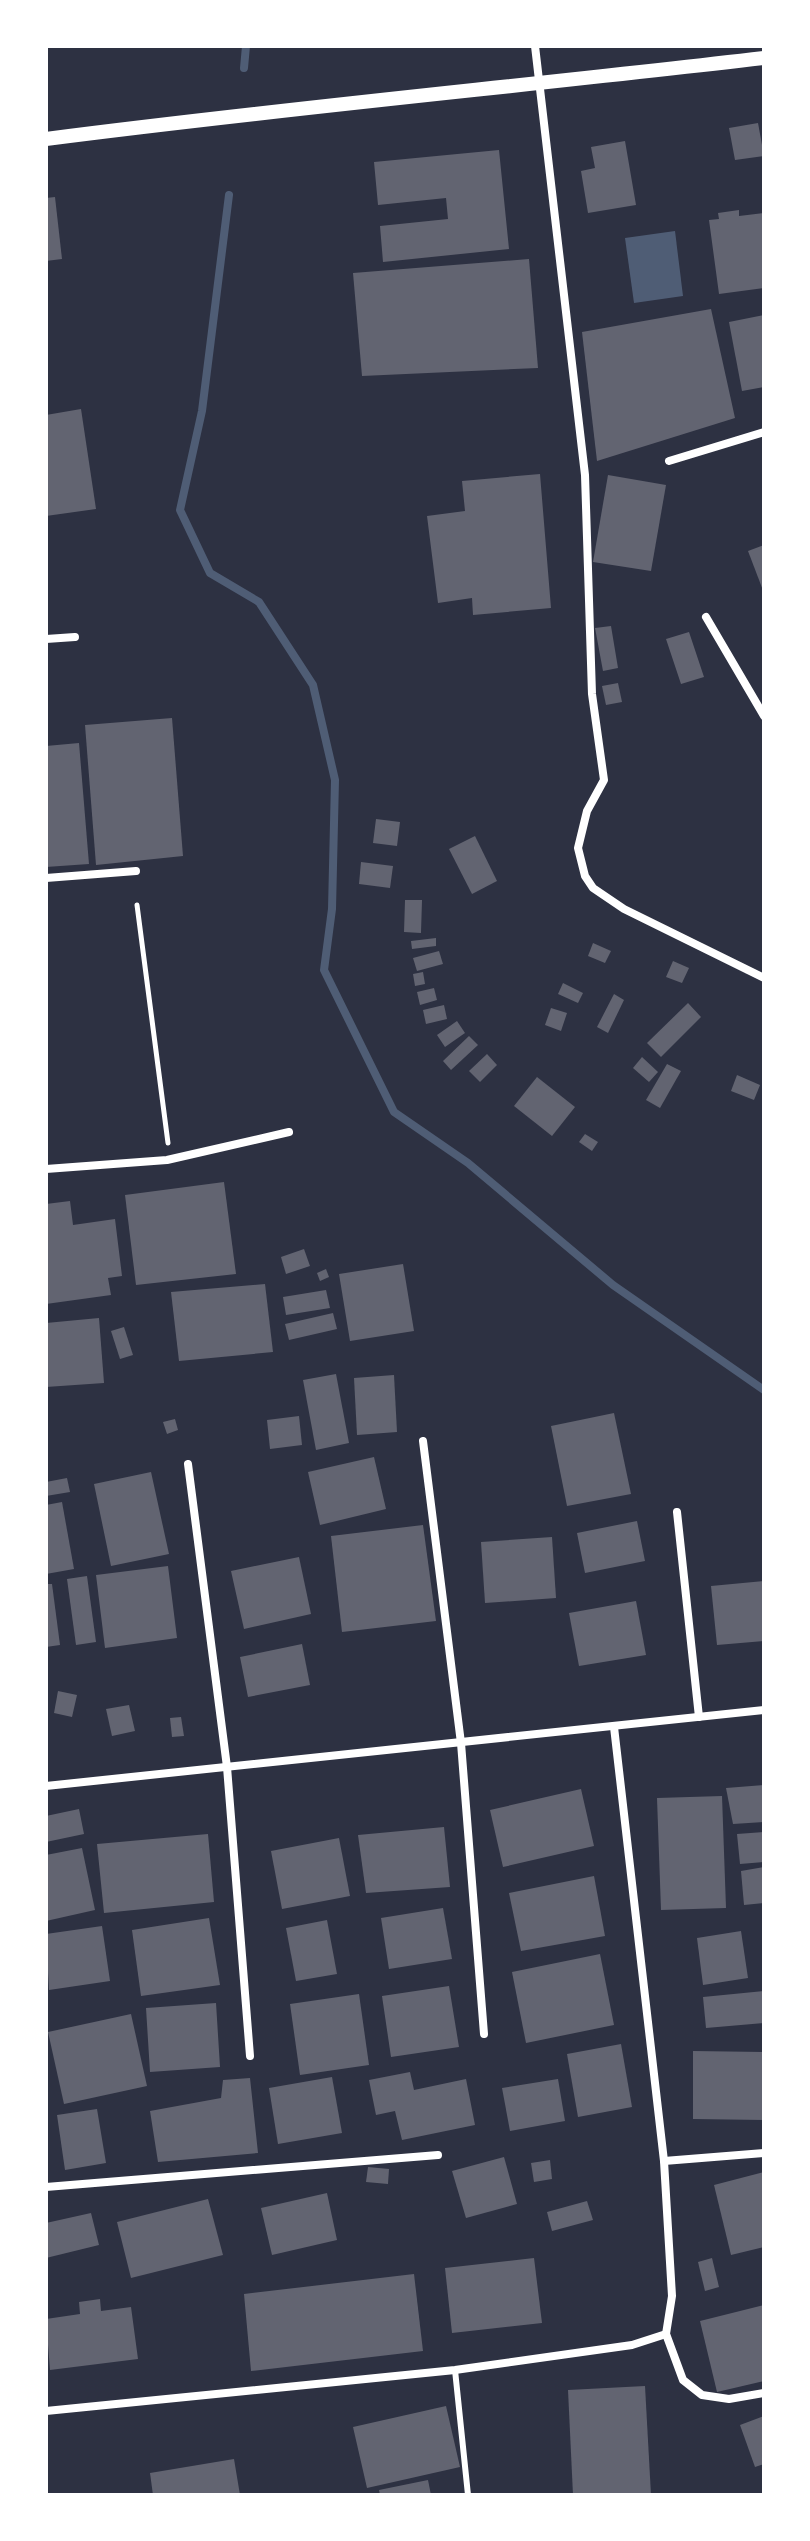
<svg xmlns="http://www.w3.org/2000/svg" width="810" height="2541" font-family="'Roboto Serif',serif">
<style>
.water{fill:#4f5d75}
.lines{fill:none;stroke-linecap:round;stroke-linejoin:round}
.stream{stroke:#4f5d75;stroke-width:8}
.building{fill:#626471}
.path{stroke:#fff;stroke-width:5}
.service{stroke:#fff;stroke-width:6}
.minor{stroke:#fff;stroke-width:8}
.tertiary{stroke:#fff;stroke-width:14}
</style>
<rect width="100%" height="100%" fill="#2d3142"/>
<polygon class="water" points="675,231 683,296 634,303 625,238"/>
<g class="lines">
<g class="stream">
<polyline points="244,68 246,46"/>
<polyline points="229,195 202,411 180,510 210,573 259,602 313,685 335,780 332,909 324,970 394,1112 468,1163 613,1285 764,1390"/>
</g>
</g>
<g class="building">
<polygon points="758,123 764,156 735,160 729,128"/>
<polygon points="625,141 636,205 588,213 581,171 595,168 591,147"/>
<polygon points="499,150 509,249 383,262 380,226 448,219 446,198 378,205 374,162"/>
<polygon points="55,197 62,259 46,261 46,198"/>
<polygon points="739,210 739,216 764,213 764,288 719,294 709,220 719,219 718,213"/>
<polygon points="529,259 538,368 362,376 353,273"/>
<polygon points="711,309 735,418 597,461 582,332"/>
<polygon points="764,315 764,387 742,391 729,322"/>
<polygon points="81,409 96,509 46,516 46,415"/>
<polygon points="540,474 551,608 473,615 472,598 438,603 427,516 465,511 462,481"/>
<polygon points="608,475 666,485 651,571 593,562"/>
<polygon points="764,545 764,593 748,551"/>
<polygon points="611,626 618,668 603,671 595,628"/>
<polygon points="689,632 704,677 681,684 666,639"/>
<polygon points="618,683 622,702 606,705 602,686"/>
<polygon points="172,718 183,856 96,865 85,725"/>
<polygon points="79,743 89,864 46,867 46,746"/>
<polygon points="376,819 400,822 397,846 373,843"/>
<polygon points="475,836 497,881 472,894 449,849"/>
<polygon points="361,862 393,866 390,888 359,884"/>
<polygon points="405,900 422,900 421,933 404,932"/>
<polygon points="436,938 436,946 412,949 411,941"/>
<polygon points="593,943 611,951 605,963 588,956"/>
<polygon points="439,951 443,964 417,971 413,958"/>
<polygon points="673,961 689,968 682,983 666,977"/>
<polygon points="423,972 425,984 415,986 413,974"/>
<polygon points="563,983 583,993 578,1003 558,994"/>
<polygon points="434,988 437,1000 420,1005 417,992"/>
<polygon points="614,994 624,1000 608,1033 597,1027"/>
<polygon points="688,1003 701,1017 661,1057 647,1043"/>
<polygon points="444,1005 447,1019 426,1024 423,1010"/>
<polygon points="551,1008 567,1013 561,1031 545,1025"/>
<polygon points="457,1021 465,1033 445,1047 437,1035"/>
<polygon points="469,1036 478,1045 451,1070 443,1061"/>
<polygon points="487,1054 497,1065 480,1082 469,1071"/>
<polygon points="642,1057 658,1072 649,1082 633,1068"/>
<polygon points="667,1064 681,1071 660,1108 646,1100"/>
<polygon points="737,1075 760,1085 754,1100 731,1091"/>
<polygon points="537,1077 575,1107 552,1136 514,1106"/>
<polygon points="585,1134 598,1142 592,1151 579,1142"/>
<polygon points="224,1182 236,1274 136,1285 125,1195"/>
<polygon points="70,1201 73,1225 115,1219 122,1276 108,1278 111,1295 46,1304 46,1204"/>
<polygon points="304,1249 310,1266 286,1274 281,1257"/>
<polygon points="403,1264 414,1331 350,1341 339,1274"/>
<polygon points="326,1269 329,1277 320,1281 317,1273"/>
<polygon points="265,1284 273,1352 179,1361 171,1292"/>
<polygon points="326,1290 330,1308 286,1315 283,1297"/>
<polygon points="333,1313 337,1329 289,1340 285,1324"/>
<polygon points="99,1318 104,1383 46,1387 46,1323"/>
<polygon points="124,1327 133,1355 120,1359 111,1331"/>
<polygon points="336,1374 349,1443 316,1450 303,1380"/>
<polygon points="394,1375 397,1432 357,1435 354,1378"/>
<polygon points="614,1413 631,1494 567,1506 551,1426"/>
<polygon points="299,1416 302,1445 270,1449 267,1420"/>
<polygon points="175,1419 178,1430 167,1434 163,1422"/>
<polygon points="374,1457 386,1509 320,1525 308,1472"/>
<polygon points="151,1472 169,1554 111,1566 94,1484"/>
<polygon points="67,1478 70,1492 46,1496 46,1482"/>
<polygon points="62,1502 74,1569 46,1574 46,1505"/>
<polygon points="637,1521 645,1561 585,1573 577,1533"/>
<polygon points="423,1525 436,1621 342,1632 331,1536"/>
<polygon points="552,1537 556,1598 485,1603 481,1542"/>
<polygon points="299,1557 311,1614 244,1629 231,1571"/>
<polygon points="168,1566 177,1638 105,1648 96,1575"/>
<polygon points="87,1576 96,1642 76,1645 67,1579"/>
<polygon points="764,1581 764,1641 717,1645 711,1586"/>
<polygon points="46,1584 52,1584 60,1645 46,1647"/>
<polygon points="636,1601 646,1655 579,1666 569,1613"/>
<polygon points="302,1644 310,1685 248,1697 240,1657"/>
<polygon points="58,1691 77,1695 72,1717 54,1713"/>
<polygon points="129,1705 135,1731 112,1736 106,1709"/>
<polygon points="181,1717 184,1736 172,1737 170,1718"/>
<polygon points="764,1785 764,1822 733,1824 726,1788"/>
<polygon points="581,1789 594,1846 503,1867 490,1810"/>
<polygon points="722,1796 726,1908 661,1910 657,1798"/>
<polygon points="79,1809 84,1834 46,1842 46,1816"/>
<polygon points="444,1827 450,1887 366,1893 358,1835"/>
<polygon points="764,1832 764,1862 740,1864 737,1834"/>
<polygon points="208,1834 214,1902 104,1913 97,1844"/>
<polygon points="339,1838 350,1896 282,1909 271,1851"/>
<polygon points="82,1848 95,1910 46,1921 46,1855"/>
<polygon points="764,1867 764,1903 744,1905 741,1871"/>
<polygon points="594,1876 605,1936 521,1951 509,1893"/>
<polygon points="443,1908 452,1959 389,1969 381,1918"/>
<polygon points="209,1918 220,1985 141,1996 132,1930"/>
<polygon points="327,1920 337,1974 296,1981 286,1928"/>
<polygon points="102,1926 110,1981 49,1990 46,1934"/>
<polygon points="741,1931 748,1978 703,1985 697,1938"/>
<polygon points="600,1954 614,2025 526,2043 512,1972"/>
<polygon points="449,1986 459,2047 391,2057 382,1996"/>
<polygon points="764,1991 764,2023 706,2028 703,1997"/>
<polygon points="359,1994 369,2065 300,2075 290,2004"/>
<polygon points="216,2003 220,2067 150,2072 146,2008"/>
<polygon points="131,2014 147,2086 64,2104 48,2032"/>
<polygon points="621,2044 632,2107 578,2117 567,2054"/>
<polygon points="693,2051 764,2052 764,2120 693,2119"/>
<polygon points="410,2072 414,2090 466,2079 475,2125 402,2140 395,2111 376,2115 369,2080"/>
<polygon points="332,2077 342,2133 278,2144 269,2088"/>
<polygon points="250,2078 258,2153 158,2162 150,2111 221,2098 223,2080"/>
<polygon points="558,2079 565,2121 510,2131 502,2088"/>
<polygon points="97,2109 106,2163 65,2170 57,2115"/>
<polygon points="504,2157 517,2204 466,2218 452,2171"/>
<polygon points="550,2160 552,2179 534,2182 531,2163"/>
<polygon points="368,2167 389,2169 388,2184 366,2182"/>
<polygon points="764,2172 764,2247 731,2255 714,2185"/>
<polygon points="327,2193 337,2240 272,2255 261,2208"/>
<polygon points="208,2199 223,2255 131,2278 117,2222"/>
<polygon points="587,2201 593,2220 552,2231 547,2212"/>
<polygon points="91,2213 99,2245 46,2258 46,2223"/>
<polygon points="534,2258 542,2323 452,2333 445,2268"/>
<polygon points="712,2258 719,2287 705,2291 698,2262"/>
<polygon points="414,2274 423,2351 251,2371 244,2294"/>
<polygon points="100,2299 101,2311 131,2307 138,2359 50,2370 46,2319 80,2314 79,2302"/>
<polygon points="764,2305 764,2381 717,2392 700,2321"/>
<polygon points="645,2386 651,2495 573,2495 568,2390"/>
<polygon points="446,2406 460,2467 367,2488 353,2427"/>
<polygon points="764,2416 764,2464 755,2467 740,2425"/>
<polygon points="234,2459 240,2495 153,2495 150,2473"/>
<polygon points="428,2480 431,2495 380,2495 379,2490"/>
</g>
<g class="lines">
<polyline class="path" points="137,905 168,1143"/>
<polyline class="service" points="455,2370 468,2495"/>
<g class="minor">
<polyline points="535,46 585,475 592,694 604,780 587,811 578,848 585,876 593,888 624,909 764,978"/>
<polyline points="669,461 764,432"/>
<polyline points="706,617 764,716"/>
<polyline points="46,639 75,637"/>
<polyline points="46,878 136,871"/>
<polyline points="46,1169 167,1160 289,1132"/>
<polyline points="423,1441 461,1743 484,2034"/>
<polyline points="188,1464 227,1767 250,2056"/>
<polyline points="677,1512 699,1717"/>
<polyline points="614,1727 664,2161 672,2296 666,2334 683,2380 702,2395 729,2399 764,2393"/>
<polyline points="46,1786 764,1710"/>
<polyline points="664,2161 764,2153"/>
<polyline points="46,2187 438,2155"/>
<polyline points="46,2411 455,2370 632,2345 666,2334"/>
</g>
<path class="tertiary" d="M46,139C285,108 525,86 764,58"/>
</g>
<rect width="810" height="2541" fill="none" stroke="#ffffff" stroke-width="96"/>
</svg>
